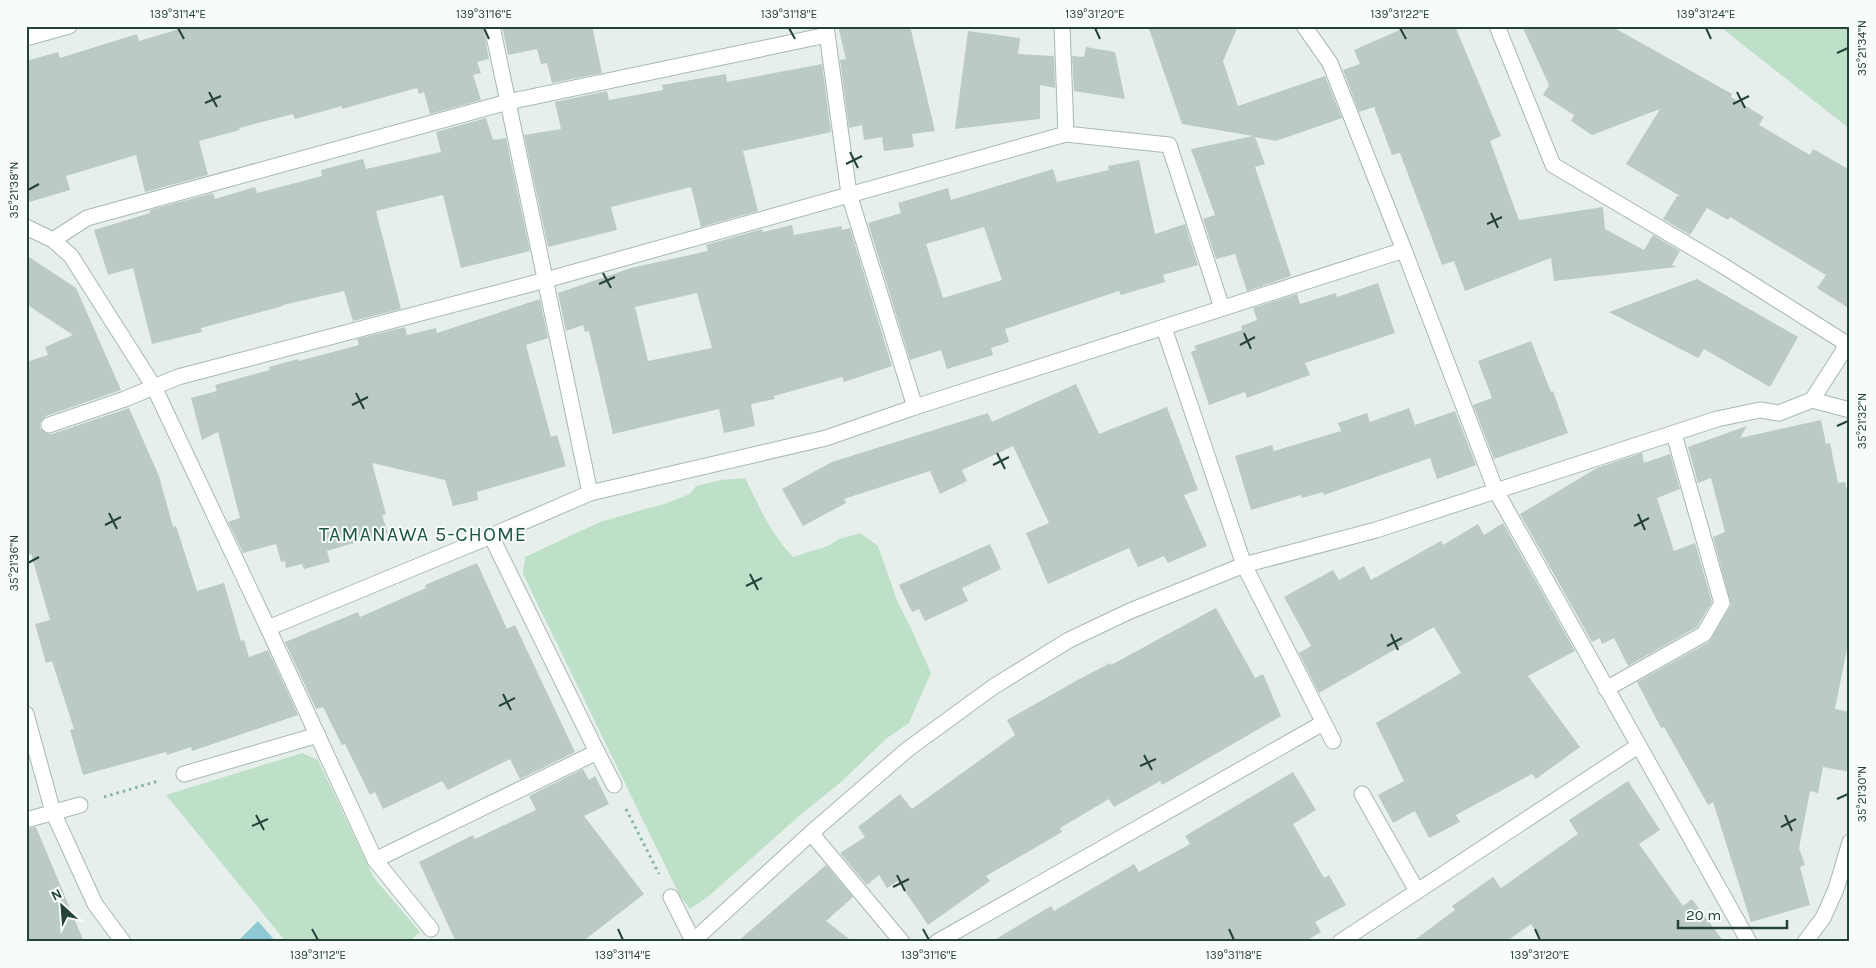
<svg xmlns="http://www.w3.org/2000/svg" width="1876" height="968" font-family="Karla,sans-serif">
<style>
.green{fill:#bfe0c8}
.water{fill:#8ec9d4}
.building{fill:#bbcac4;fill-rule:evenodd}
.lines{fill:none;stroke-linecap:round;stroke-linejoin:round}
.lane-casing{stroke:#a8b8b2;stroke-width:17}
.street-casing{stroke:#a8b8b2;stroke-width:17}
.path{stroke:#86b3a5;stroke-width:3;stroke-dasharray:2.5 4;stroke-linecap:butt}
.lane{stroke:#fff;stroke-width:15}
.street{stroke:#fff;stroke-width:15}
.ticks{fill:none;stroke:#24423a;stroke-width:2}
.labels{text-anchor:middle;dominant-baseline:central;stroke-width:4;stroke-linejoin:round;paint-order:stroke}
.neighbourhood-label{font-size:20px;letter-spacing:1px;fill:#1f5548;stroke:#f7fbf9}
.neatline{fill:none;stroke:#24423a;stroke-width:2}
.ticks-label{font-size:12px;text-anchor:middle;fill:#24423a}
</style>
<rect width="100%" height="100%" fill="#e6efeb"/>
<g class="green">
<polygon points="1719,26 1850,26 1850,129"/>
<path d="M745,478C759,506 771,534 793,557L828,546L839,539L860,533L878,546L898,603L909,624L931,673L909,723L887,738L841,782L798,817L709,896L690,909L680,896L523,574L525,557L600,522L667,503L690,494L696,486L721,480Z"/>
<polygon points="302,753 318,760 374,878 420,932 408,942 286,942 166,795"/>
</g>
<polygon class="water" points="258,921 276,942 237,942"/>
<g class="building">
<polygon points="189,26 483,26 489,59 477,62 481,73 473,75 481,100 430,114 424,92 419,94 417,88 342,109 342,106 295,119 293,114 239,128 240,130 199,141 208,175 145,192 136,155 66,176 70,190 26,203 26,61 58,52 60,58 137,34 139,41"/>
<polygon points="502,26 592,26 602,73 552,83 547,63 541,64 537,49 508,55"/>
<polygon points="838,26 910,26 935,131 912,134 914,147 884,151 882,137 864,140 862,125 849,128 840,60 846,59"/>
<polygon points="1148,26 1238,26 1223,61 1238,106 1325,76 1342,118 1276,141 1255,137 1265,164 1255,167 1291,276 1247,291 1235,254 1216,259 1203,219 1215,215 1191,149 1253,136 1182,124"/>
<polygon points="1409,26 1455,26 1501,136 1490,141 1519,220 1603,207 1605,229 1644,250 1653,235 1680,251 1672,265 1676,267 1554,281 1551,258 1465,291 1454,261 1442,265 1400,153 1392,155 1374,107 1359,112 1343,70 1360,64 1354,50"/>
<polygon points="1522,26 1611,26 1732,94 1731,97 1764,117 1759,125 1810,155 1813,149 1850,170 1850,309 1817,288 1826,275 1730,217 1728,220 1707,208 1690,235 1663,219 1677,196 1680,196 1626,164 1660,109 1592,135 1571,121 1574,115 1543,95 1549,85"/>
<polygon points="968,31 1020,38 1018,54 1054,56 1055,88 1040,85 1040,119 955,129"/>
<polygon points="1086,47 1115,52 1125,99 1074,91 1072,56 1084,57"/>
<polygon points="822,64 831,132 743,151 758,211 701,227 691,187 611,207 617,230 548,247 524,135 561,129 555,102 607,91 609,100 663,90 662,85 726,74 727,82"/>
<polygon points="486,118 493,140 506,138 530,251 461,268 443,195 376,211 401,309 353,321 344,291 283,305 283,306 201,328 202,332 152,344 133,268 108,275 94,230 150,213 150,210 213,193 215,199 255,187 257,193 322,176 321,170 363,159 366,169 441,152 436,132"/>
<path d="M1139,160L1155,234L1185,224L1198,265L1163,275L1165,282L1121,295L1119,291L1005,329L1009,342L991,348L993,355L947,369L941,350L910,360L868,223L901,213L898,203L948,188L951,200L1053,169L1057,182L1109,170L1108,166ZM984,227L1002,280L943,298L926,244Z"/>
<path d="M792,225L794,235L842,226V230L850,228L892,366L844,382L842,377L774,396L775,399L751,404L755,426L724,433L719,409L613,434L589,331L585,332L583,325L566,331L558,293L631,268L708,251L706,245L762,229L763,232ZM697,293L712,348L648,361L635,307Z"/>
<polygon points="26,255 76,288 121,390 46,416 40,423 40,428 47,434 52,434 129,408 159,476 173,527 176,526 197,591 224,583 241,641 244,640 249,657 268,650 298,715 192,751 191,747 167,755 166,752 83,775 70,730 74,729 52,661 46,663 35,624 50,620 31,554 26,555 26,362 48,355 45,347 73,335 26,304"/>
<polygon points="1697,279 1798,337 1770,387 1704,349 1698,358 1609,312"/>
<polygon points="1378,283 1395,333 1305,363 1310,375 1247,398 1245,392 1209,405 1191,352 1196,350 1194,346 1242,330 1241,326 1257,320 1253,308 1297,294 1300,304 1336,293 1337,297"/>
<polygon points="540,299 548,338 526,345 551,437 557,435 566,466 477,492 478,500 453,506 445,480 372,463 386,514 382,515 388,533 327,551 330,562 304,569 302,564 286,568 285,561 281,562 276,544 243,553 228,522 240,518 218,432 202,440 191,398 217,391 215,385 270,370 269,367 298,359 299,361 359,345 357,339 405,327 407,335 436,328 437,333"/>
<polygon points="1531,341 1551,392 1553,391 1568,433 1494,459 1473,405 1492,398 1478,361"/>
<polygon points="1076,384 1099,434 1167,407 1198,490 1184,495 1207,546 1168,563 1164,556 1138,567 1129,548 1048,584 1026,533 1049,523 1013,446 962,470 967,481 940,494 930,471 844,499 846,503 803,526 782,489 832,462 988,413 992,422"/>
<polygon points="1409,408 1415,425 1455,411 1476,465 1437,479 1430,458 1324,495 1323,492 1302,498 1301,495 1251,510 1235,456 1272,445 1274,451 1341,431 1338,423 1367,413 1370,422"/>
<polygon points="1821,420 1826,444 1830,443 1838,483 1845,482 1850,503 1850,633 1835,709 1850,712 1850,772 1823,767 1818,793 1810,791 1799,848 1805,865 1800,867 1810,905 1751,922 1713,802 1708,805 1664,727 1661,728 1637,682 1709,642 1731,605 1713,537 1725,532 1711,478 1698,483 1688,447 1747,426 1740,438"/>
<polygon points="1642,453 1644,463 1670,454 1680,489 1657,498 1674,551 1695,543 1712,602 1697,627 1628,666 1614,638 1602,644 1600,638 1592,642 1520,514 1597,468"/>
<polygon points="1503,523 1575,651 1528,676 1580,747 1536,779 1532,774 1456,815 1460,822 1429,838 1415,811 1393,823 1378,795 1404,781 1376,723 1461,673 1434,627 1319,693 1299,653 1311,646 1284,597 1333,570 1339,580 1364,566 1371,580 1441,541 1443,545 1478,524 1484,535"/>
<polygon points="990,544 1001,569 962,588 968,601 925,621 919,609 912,612 899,585"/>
<polygon points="477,563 507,629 515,625 575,752 520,779 510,759 448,790 442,781 383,809 375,792 370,795 345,744 342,745 323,707 316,709 285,642 358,612 360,617 426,588 425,585"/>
<polygon points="1216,608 1255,678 1263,674 1281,716 1162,785 1160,781 1114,807 1109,799 1060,828 1062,832 986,876 990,881 928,925 898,881 887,888 879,875 867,885 840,853 865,837 858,827 900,794 912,809 1015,735 1007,720 1076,681 1110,663 1111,665"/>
<polygon points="583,769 589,780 595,776 609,804 584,816 644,894 582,942 456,942 419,862 473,835 475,839 536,810 529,796"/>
<polygon points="1293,772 1316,810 1293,824 1324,878 1329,875 1346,905 1315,922 1321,932 1304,942 991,942 1051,906 1054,911 1134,864 1139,872 1190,844 1185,836"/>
<polygon points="1628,781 1660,830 1639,844 1683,906 1692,899 1724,942 1543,942 1531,924 1506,942 1412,942 1455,910 1452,906 1493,877 1501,888 1578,834 1569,820"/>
<polygon points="36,827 84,942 26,942 26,829"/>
<polygon points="826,865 853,897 826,921 853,942 737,942"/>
</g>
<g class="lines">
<defs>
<g id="lane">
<polyline points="1606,689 1704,634 1722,603 1674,434"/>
<polyline points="184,774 318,735"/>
</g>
<g id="street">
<polyline points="492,26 590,493"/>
<polyline points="826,26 849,194 915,407"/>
<polyline points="1062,26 1066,134"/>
<polyline points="1304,26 1330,63 1404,250 1496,491 1749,942"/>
<polyline points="1497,26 1553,165 1722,265 1844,342 1844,350 1812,400"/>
<polyline points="26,38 69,26"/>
<polyline points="26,227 53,240 71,256 154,387 268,628 375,860 431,929"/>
<polyline points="53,240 87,218 508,102 827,35"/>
<polyline points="1164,328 1244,565 1333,741"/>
<polyline points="49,425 125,399 178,377 546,280 1066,134 1169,145 1222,308"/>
<polyline points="268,628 491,536 590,493 826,438 915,407 1404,250"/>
<polyline points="26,714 53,812 95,904 123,942"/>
<polyline points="597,752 614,785"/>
<polyline points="1362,794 1417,891"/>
<polyline points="26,820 80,805"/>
<polyline points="811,833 902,942"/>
<polyline points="375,860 597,752 491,536"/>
<polyline points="671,897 693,941"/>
<polyline points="692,942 811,833 908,749 993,687 1069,640 1130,611 1244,565 1376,530 1717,419 1760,410 1779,413 1812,400 1850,410"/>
<polyline points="937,942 1323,723"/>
<polyline points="1340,942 1638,746"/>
<polyline points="1805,942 1823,918 1836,889 1850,842"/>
</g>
</defs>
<use href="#lane" class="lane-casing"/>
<use href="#street" class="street-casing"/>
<g class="path">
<polyline points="104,797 158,781"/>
<polyline points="626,809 659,874"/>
</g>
<use href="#lane" class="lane"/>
<use href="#street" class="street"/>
</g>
<path class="ticks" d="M178,28L184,39M484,28L489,39M789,28L795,39M1095,28L1100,39M1400,28L1406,39M1706,28L1711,39M1837,53L1848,48M209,92L217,107M1737,92L1745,108M205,103L221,96M1733,104L1749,96M850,152L858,168M846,164L862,156M28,190L39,184M1491,213L1498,228M1487,224L1502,217M603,273L611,288M599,284L615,277M1244,333L1251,349M1240,345L1255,337M356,393L364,409M352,405L368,397M1837,426L1848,421M997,453L1005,469M993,465L1009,457M109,513L117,529M1638,514L1645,530M105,525L121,517M1634,526L1649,518M28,563L39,557M750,574L758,590M746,586L762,578M1391,634L1398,650M1387,646L1402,638M503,694L511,710M499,706L515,698M1144,755L1152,770M1140,766L1156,759M1837,799L1848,794M256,815L264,830M1785,815L1792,831M252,826L268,819M1781,827L1796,819M897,875L905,891M893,887L909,879M312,929L318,940M618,929L623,940M923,929L929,940M1229,929L1234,940M1535,929L1540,940"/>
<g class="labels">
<g class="neighbourhood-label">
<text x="423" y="534">TAMANAWA 5-CHOME</text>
</g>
</g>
<rect width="1876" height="968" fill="none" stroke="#f7fbf9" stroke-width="55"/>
<g transform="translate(62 906) rotate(334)" stroke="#f7fbf9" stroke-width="4" paint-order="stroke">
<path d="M0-4L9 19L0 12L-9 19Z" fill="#24423a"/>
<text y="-8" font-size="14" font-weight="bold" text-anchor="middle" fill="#24423a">N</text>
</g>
<path d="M1678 920v8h109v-8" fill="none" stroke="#24423a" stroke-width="2.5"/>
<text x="1686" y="920" font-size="15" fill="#24423a" stroke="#f7fbf9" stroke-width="4" paint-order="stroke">20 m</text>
<rect x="28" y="28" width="1820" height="912" class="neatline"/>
<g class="ticks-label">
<text x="178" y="18">139°31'14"E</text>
<text x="484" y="18">139°31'16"E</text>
<text x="789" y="18">139°31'18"E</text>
<text x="1095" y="18">139°31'20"E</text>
<text x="1400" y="18">139°31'22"E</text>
<text x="1706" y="18">139°31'24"E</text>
<text transform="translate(1862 48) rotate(-90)" y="4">35°21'34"N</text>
<text transform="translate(14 190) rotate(-90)" y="4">35°21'38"N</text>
<text transform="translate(1862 421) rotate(-90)" y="4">35°21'32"N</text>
<text transform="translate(14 563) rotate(-90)" y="4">35°21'36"N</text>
<text transform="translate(1862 794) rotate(-90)" y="4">35°21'30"N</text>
<text x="318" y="959">139°31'12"E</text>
<text x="623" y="959">139°31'14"E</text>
<text x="929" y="959">139°31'16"E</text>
<text x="1234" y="959">139°31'18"E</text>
<text x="1540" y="959">139°31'20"E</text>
</g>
</svg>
